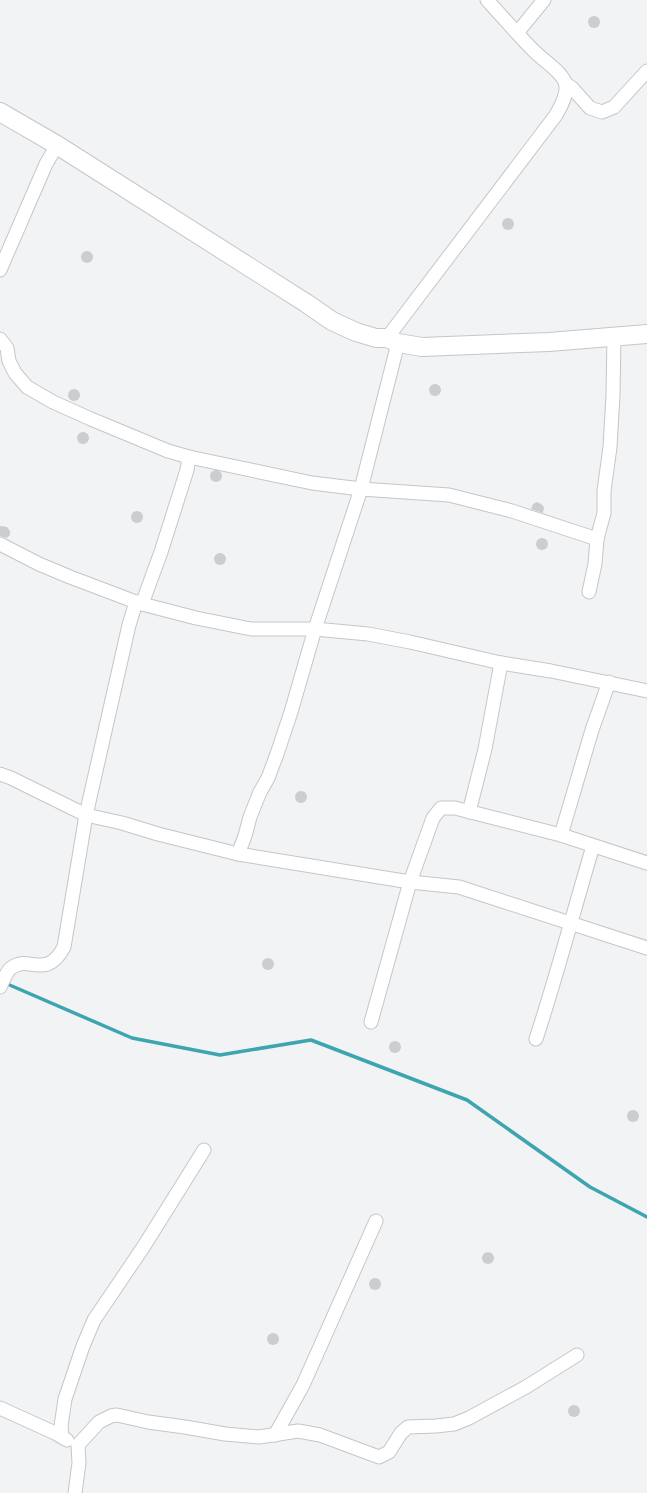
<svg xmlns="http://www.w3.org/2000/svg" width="647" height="1493" font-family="Jost,sans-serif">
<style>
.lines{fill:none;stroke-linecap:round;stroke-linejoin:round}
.stream{stroke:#3da5b0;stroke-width:3.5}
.building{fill:#cbcdcf}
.street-casing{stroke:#c5c6c9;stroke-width:15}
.secondary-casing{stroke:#c5c6c9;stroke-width:20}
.street{stroke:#fff;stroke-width:13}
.secondary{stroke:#fff;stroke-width:18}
</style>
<rect width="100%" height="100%" fill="#f1f3f5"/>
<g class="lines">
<polyline class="stream" points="5,983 132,1038 220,1055 311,1040 467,1100 590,1187 647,1217"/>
</g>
<g class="building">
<circle cx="594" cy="22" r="6"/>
<circle cx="508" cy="224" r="6"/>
<circle cx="87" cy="257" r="6"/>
<circle cx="435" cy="390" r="6"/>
<circle cx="74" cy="395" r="6"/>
<circle cx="83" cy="438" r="6"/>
<circle cx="216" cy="476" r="6"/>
<polygon points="537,502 541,504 544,507 543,513 531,509 533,504"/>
<circle cx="137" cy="517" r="6"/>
<polygon points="0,526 7,527 10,531 10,535 7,538 0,536"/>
<circle cx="542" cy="544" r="6"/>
<circle cx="220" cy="559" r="6"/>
<circle cx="301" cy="797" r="6"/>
<circle cx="268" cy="964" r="6"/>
<circle cx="395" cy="1047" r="6"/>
<circle cx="633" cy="1116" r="6"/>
<circle cx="488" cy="1258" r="6"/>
<circle cx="375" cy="1284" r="6"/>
<circle cx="273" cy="1339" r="6"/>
<circle cx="574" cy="1411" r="6"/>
</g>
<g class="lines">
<defs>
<g id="street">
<polyline points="487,0 517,33"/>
<polyline points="566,84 572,88 590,108 602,112 614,107 647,71"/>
<polyline points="0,270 46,164 57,145"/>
<path d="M387,338L556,115C574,84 567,79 543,59C533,51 525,42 517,33L544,0"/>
<polyline points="0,339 7,348 9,361 15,373 27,387 53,402 91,419 168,451 189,457 312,483 361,489 449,495 512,511 597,539"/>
<path d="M0,544L39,564L70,577L136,602L129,625L86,815L64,947C46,981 28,954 11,968C6,972 3,981 0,987"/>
<polyline points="589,592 595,564 597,539 604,513 604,491 610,447 613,395 614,336"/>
<polyline points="136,602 142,604 196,618 251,629 315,629 368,634 410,642 501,663 551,671 647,691"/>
<polyline points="142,604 161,552 187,470 189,457"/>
<polyline points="0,774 11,778 86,815 122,823 158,834 238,854 410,882 459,887 647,948"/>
<polyline points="469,812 485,749 501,663"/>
<polyline points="561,835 592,730 609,682"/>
<polyline points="238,854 245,836 250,817 260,792 268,778 277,754 291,712 315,629 361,489 398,343"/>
<polyline points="371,1022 410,882 433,818 441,808 455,808 561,835 647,863"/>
<path d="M536,1039C557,975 574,910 593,846"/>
<polyline points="0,1408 55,1433 67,1440"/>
<polyline points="275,1435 303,1385 376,1221"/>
<polyline points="62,1437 61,1426 65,1399 83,1346 94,1320 144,1246 204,1150"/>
<polyline points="78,1445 99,1422 111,1416 117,1415 148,1422 185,1427 225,1434 259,1437 298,1431 320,1435 379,1457 389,1452 401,1433 408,1427 436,1426 454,1424 469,1418 526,1387 577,1355"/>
<polyline points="75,1493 79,1463 78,1445"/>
</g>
<polyline id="secondary" points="0,112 57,145 306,303 332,321 356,332 376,338 387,338 398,343 422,347 549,342 647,334"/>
</defs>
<use href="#street" class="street-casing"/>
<use href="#secondary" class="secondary-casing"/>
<use href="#street" class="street"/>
<use href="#secondary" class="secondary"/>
</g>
</svg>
